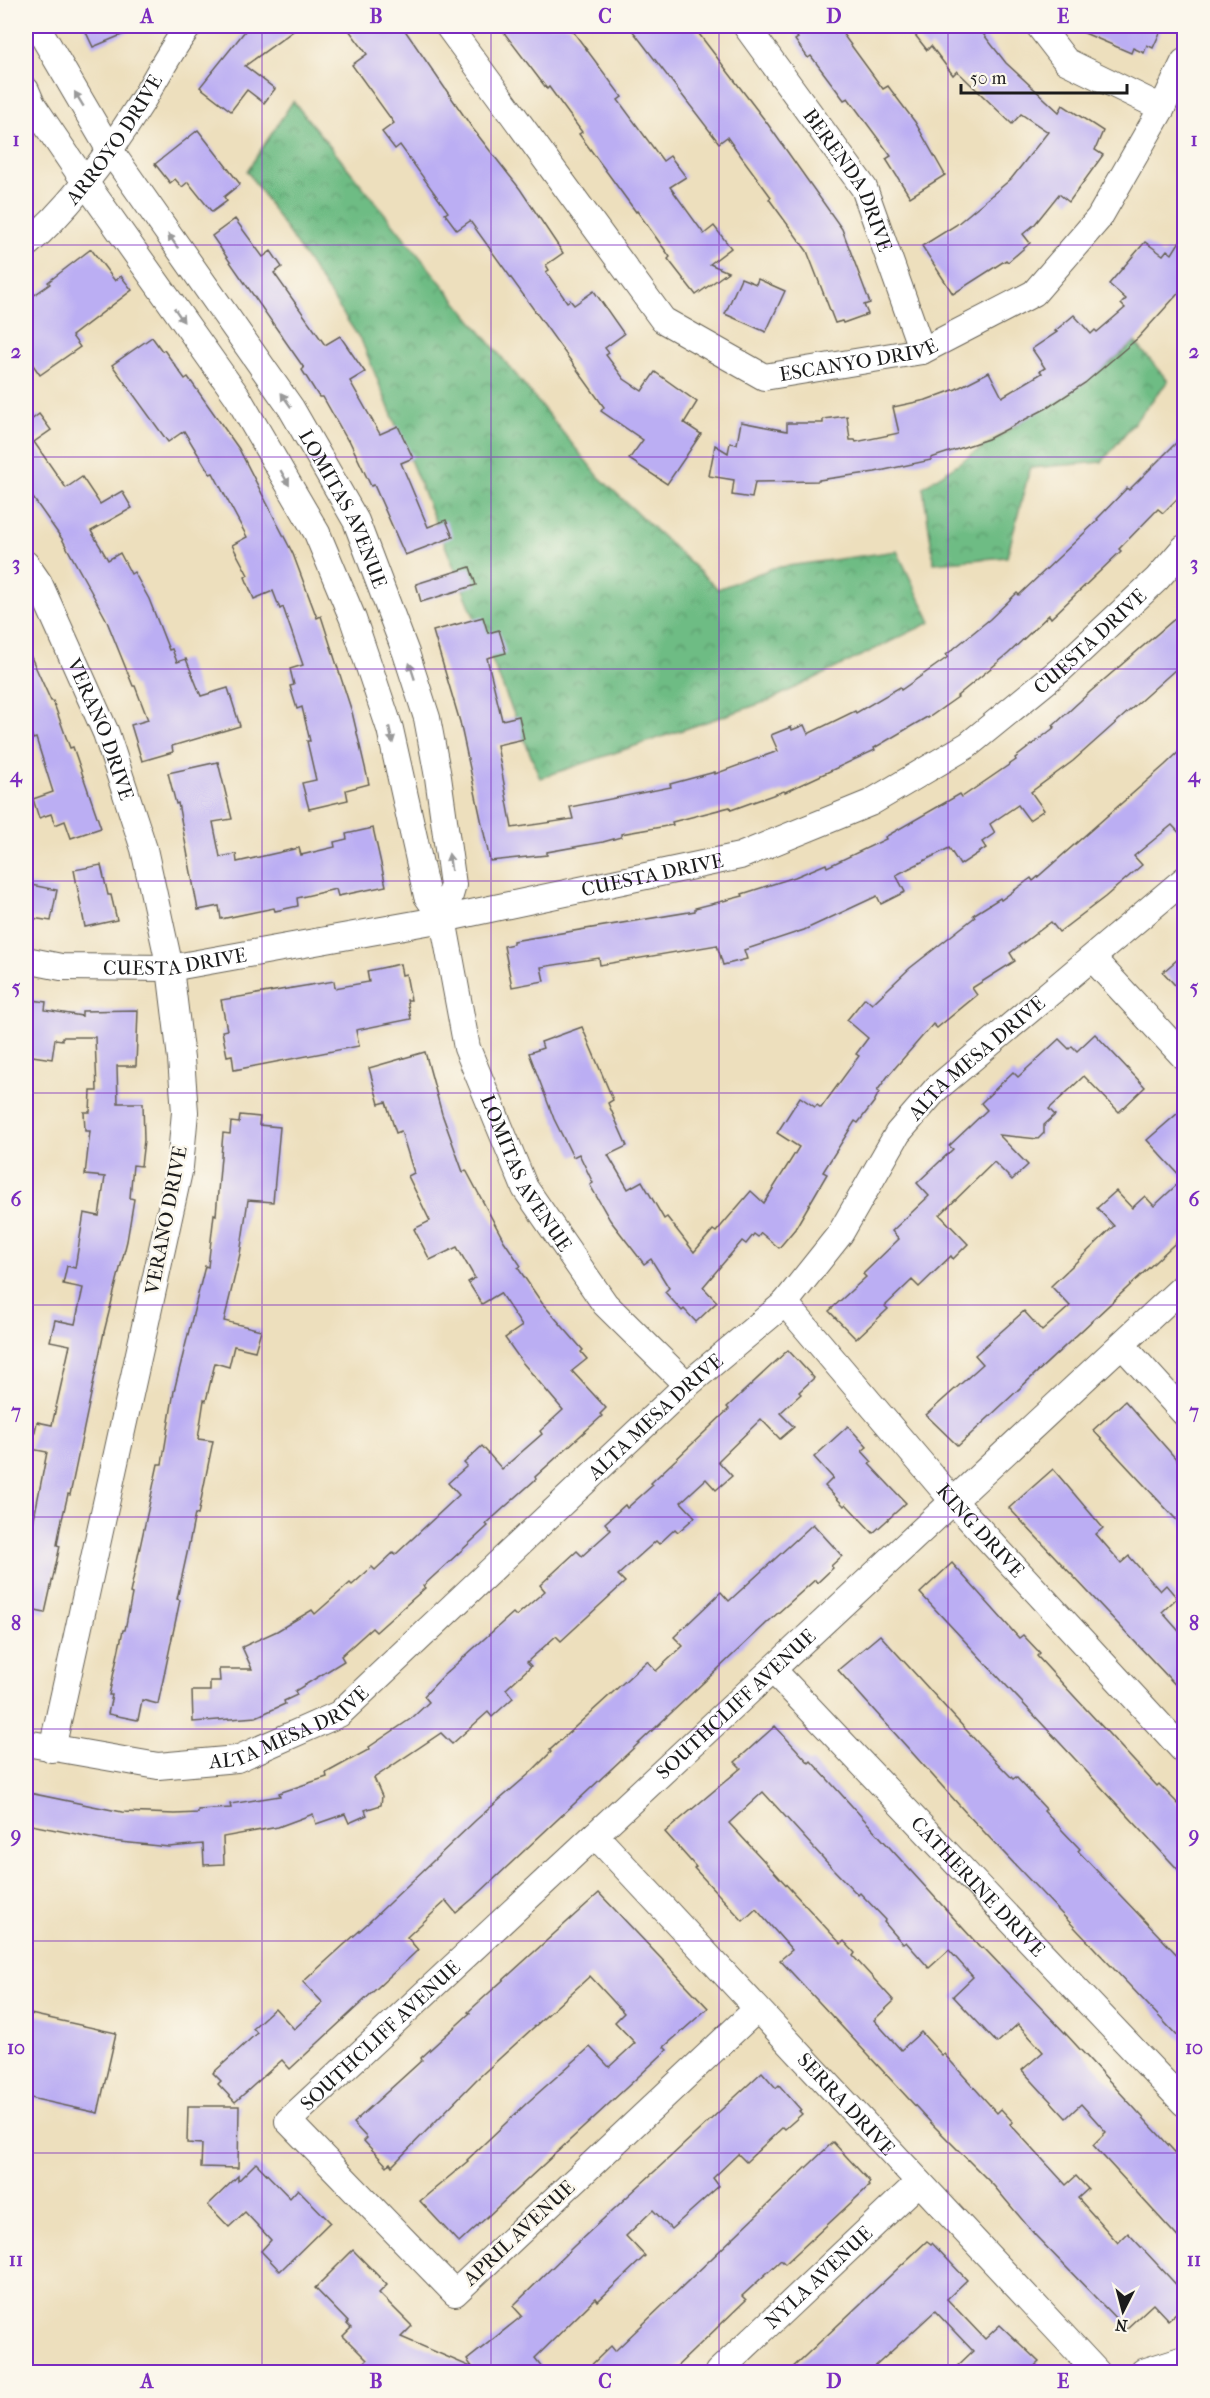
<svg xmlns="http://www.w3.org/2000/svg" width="1210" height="2398" font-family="'IM FELL French Canon',serif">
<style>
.forest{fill:url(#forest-crowns);stroke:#456c50;stroke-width:1.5}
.building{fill:#bbaef3}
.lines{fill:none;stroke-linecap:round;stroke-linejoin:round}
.minor-casing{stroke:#656054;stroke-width:28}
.minor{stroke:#fff;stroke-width:26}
.oneway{fill:#999}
.grid{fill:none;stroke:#7b2cbf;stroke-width:1.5;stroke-opacity:0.55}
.labels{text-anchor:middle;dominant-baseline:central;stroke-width:5;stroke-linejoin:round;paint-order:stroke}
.street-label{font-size:20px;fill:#1c1c1c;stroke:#fbf7ec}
.neatline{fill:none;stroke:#7b2cbf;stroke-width:2}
.grid-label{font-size:20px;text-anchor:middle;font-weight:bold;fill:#7b2cbf}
</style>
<defs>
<pattern id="forest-crowns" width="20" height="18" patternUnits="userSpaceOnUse" patternTransform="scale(1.5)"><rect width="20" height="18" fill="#6ebc84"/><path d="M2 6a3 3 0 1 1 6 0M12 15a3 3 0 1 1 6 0" fill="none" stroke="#5a986b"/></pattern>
</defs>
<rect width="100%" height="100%" fill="#fbf7ec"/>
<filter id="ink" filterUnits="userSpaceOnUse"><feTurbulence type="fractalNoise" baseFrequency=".0167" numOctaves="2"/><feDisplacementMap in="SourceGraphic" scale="12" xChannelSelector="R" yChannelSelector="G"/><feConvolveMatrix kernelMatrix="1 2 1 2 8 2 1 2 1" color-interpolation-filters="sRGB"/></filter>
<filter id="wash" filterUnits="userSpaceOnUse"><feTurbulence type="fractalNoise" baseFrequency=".008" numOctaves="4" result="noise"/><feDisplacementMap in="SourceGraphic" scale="24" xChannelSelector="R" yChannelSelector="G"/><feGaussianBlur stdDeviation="1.35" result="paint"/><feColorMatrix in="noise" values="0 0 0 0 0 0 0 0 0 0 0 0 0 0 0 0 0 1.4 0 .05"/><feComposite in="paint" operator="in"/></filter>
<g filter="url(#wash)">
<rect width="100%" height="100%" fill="#eddfbd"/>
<g class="forest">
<polygon points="293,101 599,477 718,589 773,568 897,551 931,622 768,701 540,778 362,342 247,171"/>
<polygon points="1135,342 1168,381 1102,462 1030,468 1007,557 934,563 923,487 1111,362"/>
</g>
<g id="blocks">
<g class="building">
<polygon points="83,26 143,26 93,47"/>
<polygon points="249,26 300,26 245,66 275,89 264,103 247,90 231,111 200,87"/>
<polygon points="346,26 402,26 473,129 520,189 563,253 546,265 549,270 546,272 567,302 570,300 574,305 594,291 624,334 605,348 609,353 606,355 624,379 642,391 655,372 697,402 684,423 701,434 667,484 629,459 643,440 601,411 604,407 470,221 457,230 445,214 448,212 400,145 395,149 382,132 394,123 352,65 367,54"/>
<polygon points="499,26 569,26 622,97 618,100 663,161 670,156 686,177 670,187 704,234 714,226 731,248 710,264 728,272 696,295 668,259 670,257 637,211 636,212 579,134 582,132 549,87 547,89"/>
<polygon points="629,26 693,26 767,123 842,229 870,303 864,305 868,314 843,323 842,321 835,323 807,251 769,199 771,197 727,137 719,143"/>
<polygon points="788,26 837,26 883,89 888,86 915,122 945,175 910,197 886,159 891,156 848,98 844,100 811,56 808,58 795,40 798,38"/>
<polygon points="908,26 977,26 1006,63 1059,112 1063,105 1103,131 1095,150 1103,155 1069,202 1059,194 1035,224 1023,234 1030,243 1008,262 1006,260 953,294 922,246 956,225 1011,179 1048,132 1021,114 1012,124 957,71 953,75 931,46 927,50"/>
<polygon points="1068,26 1163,26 1153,48 1147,45 1144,53 1133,48 1131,53"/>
<polygon points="198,130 240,184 224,197 227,201 212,212 188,182 182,187 175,179 170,183 155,164"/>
<polygon points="235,219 263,257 271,251 282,267 274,273 325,345 340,336 355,358 365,372 350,381 380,434 398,426 413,458 401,463 428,527 446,520 453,537 405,555 374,485 371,486 349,440 348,441 323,397 319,397 302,370 304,368 212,236"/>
<polygon points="1185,233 1185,286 1138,338 1085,383 1047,408 988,439 931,458 931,460 875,472 819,480 819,481 755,482 752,498 732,495 734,480 709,476 715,445 728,453 730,443 737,444 741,422 787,431 787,423 823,423 823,419 847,416 850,440 855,440 856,442 899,433 893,407 926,400 956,389 989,372 1002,397 1042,373 1040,371 1045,368 1032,349 1057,332 1055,331 1074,315 1091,334 1095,330 1097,332 1125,308 1121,304 1126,299 1109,284 1145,242 1163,255 1167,250 1172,254"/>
<polygon points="91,249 115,281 121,276 132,290 72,336 80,347 40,375 26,355 26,301 50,284 48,282"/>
<polygon points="741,278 756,284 758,279 785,291 766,332 725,314"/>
<polygon points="152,337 162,351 164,350 185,379 188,377 239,449 293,554 317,618 321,616 352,712 369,784 346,790 348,800 309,809 302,783 316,780 307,741 310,741 302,707 297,709 290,686 294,685 290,669 303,665 283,607 280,609 273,591 254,599 245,577 248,575 232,545 247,537 213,473 210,474 184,431 168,442 112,365"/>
<polygon points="39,414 51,430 34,442 66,488 82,477 100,504 122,491 132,508 91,531 108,560 120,553 131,574 134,572 149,599 169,650 172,649 177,662 186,659 201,696 228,688 240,726 172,746 173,752 142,761 131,725 148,720 135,686 133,686 106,619 87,584 62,539 26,488 26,424"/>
<polygon points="1185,434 1185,491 1163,513 1158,509 1119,549 1121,551 1051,618 1049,615 1008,654 957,696 958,697 928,718 927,717 874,748 875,750 785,792 784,791 731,810 730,807 672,822 673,825 621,834 621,837 603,842 547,852 547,855 490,861 460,722 433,631 483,617 488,633 499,630 506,653 487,658 502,720 519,716 524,739 497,745 512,828 573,819 570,807 671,787 670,784 715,772 715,774 778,751 771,735 791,727 792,730 804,725 808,734 855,711 856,713 900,687 901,690 948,657 946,655 990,619 1017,593 1019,595 1098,520 1097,519 1127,488 1129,490"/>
<polygon points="470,567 476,585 421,602 416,584"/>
<polygon points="1185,610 1185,661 1073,761 1031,792 1044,810 1029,820 1018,805 990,824 995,833 982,842 986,848 960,865 949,848 896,875 905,892 881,904 877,896 804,930 744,950 747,959 723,965 717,945 600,965 599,958 541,967 544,981 512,987 504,946 513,944 513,941 695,911 695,908 743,896 742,894 795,877 826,864 827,867 886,839 885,837 960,794 962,797 1016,760 1015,758 1055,727 1053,726 1091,691"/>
<polygon points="26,646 51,701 53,701 70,748 73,747 101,828 71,838 65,821 55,825 51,814 39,818 33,799 53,792 36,738 33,739 26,717"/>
<polygon points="1185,746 1185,839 1172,825 1134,856 1142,865 1105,897 1059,932 1051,922 1010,953 1015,961 972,988 977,995 937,1028 933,1024 888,1076 877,1091 879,1092 874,1102 858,1123 855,1121 823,1172 827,1174 795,1229 779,1248 761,1233 758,1237 754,1234 746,1244 742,1241 703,1287 717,1302 696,1322 684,1309 682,1311 665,1292 669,1288 651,1259 644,1264 610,1220 590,1185 593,1183 579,1154 573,1157 554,1119 529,1053 543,1048 541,1042 582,1027 613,1100 608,1103 627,1146 608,1155 628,1189 642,1181 664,1219 667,1217 694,1252 713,1230 716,1232 751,1191 764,1203 799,1147 777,1133 800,1097 815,1107 817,1105 821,1108 859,1056 856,1054 868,1038 847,1020 865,998 872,1004 910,968 975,917 973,915 1000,898 1001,900 1031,878 1033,881 1165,765"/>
<polygon points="218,762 232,819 213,822 220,857 236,854 237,862 299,848 301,855 335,847 334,842 347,839 346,834 373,828 386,886 338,896 336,889 297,898 298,906 275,911 274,908 221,919 219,906 198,910 178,803 176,804 168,773"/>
<polygon points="101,865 108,895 111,895 117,920 85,927 74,870"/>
<polygon points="26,884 57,890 51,921 26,917"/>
<polygon points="1185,953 1185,996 1163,972"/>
<polygon points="400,964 402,975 406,974 411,1000 407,1000 411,1019 356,1030 359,1046 234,1070 232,1055 227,1056 222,1031 227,1030 221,1000 334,981 335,988 369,982 367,971"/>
<polygon points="26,999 46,1002 45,1010 82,1016 82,1011 138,1010 136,1066 117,1066 118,1103 143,1103 144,1140 141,1166 133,1165 130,1198 134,1199 127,1241 104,1332 70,1495 68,1494 60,1528 57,1545 60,1546 45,1613 26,1609 26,1559 47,1452 31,1449 37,1422 52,1425 70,1345 50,1341 55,1320 75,1324 83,1288 63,1284 67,1266 75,1268 84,1213 99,1216 105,1177 85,1175 90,1131 85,1131 84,1112 90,1112 91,1091 97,1091 95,1037 62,1037 62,1040 55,1039 52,1059 26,1055"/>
<polygon points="1095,1034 1145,1087 1119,1112 1084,1076 1049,1109 1055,1115 1044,1125 1044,1133 1038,1139 999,1135 1028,1165 1012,1180 994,1162 940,1215 968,1244 953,1259 951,1256 919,1287 912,1280 885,1306 888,1309 856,1339 829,1311 866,1277 863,1274 899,1239 892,1231 929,1196 917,1183 953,1149 949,1146 987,1110 981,1103 1013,1072 1018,1077 1059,1039 1069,1049 1072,1046 1077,1051"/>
<polygon points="425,1052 442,1114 463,1172 466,1170 504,1241 521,1266 518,1268 542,1303 583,1350 581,1352 587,1359 572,1371 606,1408 600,1414 602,1416 535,1477 536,1479 486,1524 488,1526 423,1586 425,1588 376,1632 372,1628 341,1656 344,1661 295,1691 297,1695 284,1701 285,1704 256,1717 193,1722 192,1691 210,1691 210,1681 220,1681 219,1669 252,1669 242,1647 277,1631 312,1610 315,1614 350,1583 352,1585 372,1567 375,1570 393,1553 395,1555 459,1495 448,1483 467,1466 464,1463 482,1446 502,1469 542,1434 540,1431 563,1410 522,1362 505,1338 522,1326 500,1293 482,1304 468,1282 475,1278 457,1247 430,1260 414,1229 430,1221 408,1176 414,1173 401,1131 396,1133 386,1102 379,1104 369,1068"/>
<polygon points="1185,1107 1185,1234 958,1446 926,1415 983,1364 975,1355 1024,1311 1042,1331 1070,1306 1051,1286 1114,1226 1097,1208 1116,1191 1132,1208 1145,1196 1154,1206 1183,1179 1147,1140"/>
<polygon points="240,1115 260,1117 259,1125 280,1127 273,1202 248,1200 240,1254 224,1321 261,1330 255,1351 234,1346 229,1367 215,1363 206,1401 204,1400 198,1439 213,1441 198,1515 195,1514 188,1549 177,1599 180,1600 158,1704 142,1700 138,1720 108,1714 112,1695 109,1695 123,1630 125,1630 132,1594 130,1593 158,1464 162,1464 174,1391 205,1266 208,1267 214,1214 216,1215 223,1133 230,1134 231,1122 239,1123"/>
<polygon points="788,1350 814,1378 799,1392 801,1394 780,1413 794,1427 780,1439 761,1419 718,1461 732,1476 716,1490 706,1479 681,1502 695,1517 678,1532 675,1529 659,1544 656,1541 618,1575 625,1582 561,1641 556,1636 527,1662 531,1666 506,1689 513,1698 492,1717 488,1712 452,1744 441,1733 374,1778 382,1796 381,1805 365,1810 367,1815 349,1823 345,1814 316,1824 313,1814 278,1827 223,1837 224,1864 204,1865 203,1844 169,1847 111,1841 26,1824 26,1809 29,1793 122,1812 175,1814 198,1813 198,1810 231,1808 230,1804 280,1796 279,1793 327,1777 326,1773 370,1749 369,1747 412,1718 429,1702 424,1696 444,1675 513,1613 516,1616 545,1591 540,1585 577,1551 582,1556 611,1530 605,1523 625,1505 627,1508 653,1485 651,1483 729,1409 727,1407"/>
<polygon points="1125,1401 1185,1469 1185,1529 1093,1430"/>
<polygon points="848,1426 867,1447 862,1451 872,1462 869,1464 906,1503 873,1533 846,1504 844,1506 825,1486 833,1478 814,1457"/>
<polygon points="1053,1469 1103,1528 1096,1534 1121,1563 1129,1556 1160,1591 1166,1585 1177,1598 1162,1612 1185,1638 1185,1695 1009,1508"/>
<polygon points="813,1524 842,1556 831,1566 833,1568 817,1583 815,1580 769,1621 477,1895 456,1913 446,1901 407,1937 418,1950 290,2069 282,2060 235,2102 218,2084 221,2081 213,2073 257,2033 253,2028 275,2008 294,2029 323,2003 303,1982 367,1924 476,1820 529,1774 551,1752 550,1750 647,1661 656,1671 683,1646 674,1637 721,1592 729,1601"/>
<polygon points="952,1563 1019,1638 1023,1635 1040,1653 1037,1656 1157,1786 1159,1784 1185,1811 1185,1877 920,1593"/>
<polygon points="880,1635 978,1743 1013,1779 1016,1777 1046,1809 1044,1811 1080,1849 1078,1851 1185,1963 1185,2044 968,1815 838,1670"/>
<polygon points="775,1726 809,1763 811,1761 981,1948 983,1947 1065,2033 1185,2163 1185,2245 1093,2145 1106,2132 1081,2104 1066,2118 1022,2070 1043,2052 1018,2024 997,2043 953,1996 973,1977 949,1950 929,1968 906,1942 903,1944 884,1922 886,1920 860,1893 858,1895 833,1869 763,1792 729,1823 841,1944 844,1941 855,1953 853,1956 894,2001 874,2020 901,2050 921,2032 942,2055 944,2054 997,2113 1001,2109 1013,2122 1010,2124 1066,2185 1076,2176 1088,2189 1078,2198 1118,2243 1128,2233 1185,2294 1185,2305 1168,2320 1153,2304 1126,2329 1035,2235 994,2186 932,2124 780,1960 792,1950 756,1909 743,1921 694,1868 696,1867 665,1832 741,1768 735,1762"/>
<polygon points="599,1893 708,2008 664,2047 667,2050 459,2243 420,2201 468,2161 467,2160 528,2102 590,2047 609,2067 635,2043 615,2022 624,2013 590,1976 476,2080 392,2166 390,2163 387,2166 364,2141 367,2138 353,2123 422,2060 421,2058 470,2013 468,2012"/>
<polygon points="26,2013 116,2033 98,2113 26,2097"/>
<polygon points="762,2072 776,2088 779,2085 801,2110 799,2111 802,2114 785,2129 783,2127 746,2162 738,2154 713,2178 719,2186 671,2229 653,2210 626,2236 645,2256 598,2301 596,2298 535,2358 547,2373 354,2373 367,2360 343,2336 351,2328 347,2324 348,2322 315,2288 353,2250 387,2285 379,2293 412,2326 401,2337 473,2368 467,2360 522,2316 513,2306 574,2246"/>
<polygon points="188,2106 239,2106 238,2168 201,2167 202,2144 187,2143"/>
<polygon points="833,2142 870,2182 868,2184 869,2186 785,2264 781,2260 742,2296 746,2300 670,2373 583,2373 611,2346 615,2351"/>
<polygon points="256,2163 290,2198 298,2189 330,2222 280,2271 261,2251 271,2240 245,2212 229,2227 208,2205 238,2176 238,2181"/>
<polygon points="927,2241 931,2244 932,2243 967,2280 947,2299 985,2339 1000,2325 1039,2362 1027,2373 950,2373 973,2351 935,2311 868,2373 787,2373"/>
</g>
</g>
</g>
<g filter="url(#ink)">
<use href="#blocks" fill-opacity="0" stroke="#656054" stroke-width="1.5"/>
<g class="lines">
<defs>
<g id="minor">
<path id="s1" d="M37,26L109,149L291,408L356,521L406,653L427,718L438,777L453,885L443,919"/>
<path id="s2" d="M448,26L663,320L764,377L922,351L1034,293L1099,218L1162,108L1184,62"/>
<path id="s3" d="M746,26L864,188L922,351"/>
<polyline points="1039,26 1066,61 1162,108"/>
<path id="s4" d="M26,90L32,104L85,182L237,396L317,533L353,619L390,729L427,896L443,919L467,1048L525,1188L605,1304L687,1385"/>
<path id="s5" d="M26,245C71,207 109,154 141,103C157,77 170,50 189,26"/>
<path id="s6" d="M26,564L39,583L106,733L144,849L170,968L181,1059L185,1112L180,1167L52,1749"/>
<polyline points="1093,959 1184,1057"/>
<path id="s7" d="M26,960L61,967L170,968L443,919L740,856L870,803L968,745L1060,670L1157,579L1184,548"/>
<path id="s8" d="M785,1303L954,1502L1184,1751"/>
<polyline points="1122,1345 1184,1413"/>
<path id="s9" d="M773,1670L1184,2103"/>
<path id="s10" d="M26,1743L158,1766L237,1759L339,1714L687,1385L785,1303L840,1234L898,1133L937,1088L1184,880"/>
<path id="s11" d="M595,1835L1097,2372"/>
<path id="s12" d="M757,2009L455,2293L288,2121L1184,1286"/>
<path id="s13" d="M718,2372L919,2182"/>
<polyline points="1143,2372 1184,2359"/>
</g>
</defs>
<use href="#minor" class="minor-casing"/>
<use href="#minor" class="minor"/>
</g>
<defs><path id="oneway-solid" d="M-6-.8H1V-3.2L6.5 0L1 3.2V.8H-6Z" transform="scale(1.5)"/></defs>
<g class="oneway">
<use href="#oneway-solid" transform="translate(79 99) rotate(-121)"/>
<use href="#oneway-solid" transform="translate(173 241) rotate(-125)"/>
<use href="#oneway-solid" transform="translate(179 315) rotate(55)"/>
<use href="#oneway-solid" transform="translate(286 400) rotate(-125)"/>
<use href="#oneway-solid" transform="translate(285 478) rotate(60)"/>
<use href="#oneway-solid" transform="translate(412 671) rotate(-108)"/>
<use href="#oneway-solid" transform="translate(391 735) rotate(77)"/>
<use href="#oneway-solid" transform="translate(450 862) rotate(-98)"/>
</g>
</g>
<path class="grid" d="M262,26V2372M491,26V2372M719,26V2372M948,26V2372M26,245H1184M26,457H1184M26,669H1184M26,881H1184M26,1093H1184M26,1305H1184M26,1517H1184M26,1729H1184M26,1941H1184M26,2153H1184"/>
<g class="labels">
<g class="street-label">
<text stroke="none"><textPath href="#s5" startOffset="138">ARROYO DRIVE</textPath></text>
<text stroke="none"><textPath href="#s3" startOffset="186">BERENDA DRIVE</textPath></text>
<text stroke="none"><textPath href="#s2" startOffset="576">ESCANYO DRIVE</textPath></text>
<text stroke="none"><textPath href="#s1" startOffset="573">LOMITAS AVENUE</textPath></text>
<text stroke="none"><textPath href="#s7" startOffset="1140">CUESTA DRIVE</textPath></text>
<text stroke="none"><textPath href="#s6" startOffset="182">VERANO DRIVE</textPath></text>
<text stroke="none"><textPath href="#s7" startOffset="636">CUESTA DRIVE</textPath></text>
<text stroke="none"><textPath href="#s7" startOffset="150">CUESTA DRIVE</textPath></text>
<text stroke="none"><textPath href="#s10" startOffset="1245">ALTA MESA DRIVE</textPath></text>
<text stroke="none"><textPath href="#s4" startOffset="1209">LOMITAS AVENUE</textPath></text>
<text transform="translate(166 1220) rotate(-79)">VERANO DRIVE</text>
<text stroke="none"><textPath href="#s10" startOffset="759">ALTA MESA DRIVE</textPath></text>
<text stroke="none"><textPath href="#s8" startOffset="300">KING DRIVE</textPath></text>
<text stroke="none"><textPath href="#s12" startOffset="1266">SOUTHCLIFF AVENUE</textPath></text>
<text stroke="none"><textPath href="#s10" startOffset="273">ALTA MESA DRIVE</textPath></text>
<text stroke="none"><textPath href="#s9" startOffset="298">CATHERINE DRIVE</textPath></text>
<text stroke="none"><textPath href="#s12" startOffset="780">SOUTHCLIFF AVENUE</textPath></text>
<text stroke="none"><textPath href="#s11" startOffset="368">SERRA DRIVE</textPath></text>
<text transform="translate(519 2233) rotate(-43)">APRIL AVENUE</text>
<text stroke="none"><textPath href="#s13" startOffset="138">NYLA AVENUE</textPath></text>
</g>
</g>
<rect width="1210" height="2398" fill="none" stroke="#fbf7ec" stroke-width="66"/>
<g transform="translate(1123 2311) rotate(186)" stroke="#fbf7ec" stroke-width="4.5" paint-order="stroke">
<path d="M0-4.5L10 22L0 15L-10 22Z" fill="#1c1c1c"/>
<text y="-9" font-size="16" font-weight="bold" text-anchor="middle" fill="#1c1c1c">N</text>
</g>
<path d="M961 84v9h166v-9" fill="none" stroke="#1c1c1c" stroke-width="3"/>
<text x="970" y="84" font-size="18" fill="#1c1c1c" stroke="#fbf7ec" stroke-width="4.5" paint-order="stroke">50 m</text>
<rect x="33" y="33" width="1144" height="2332" class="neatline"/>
<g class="grid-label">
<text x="147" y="23">A</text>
<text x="376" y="23">B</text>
<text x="605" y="23">C</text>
<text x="834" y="23">D</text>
<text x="1063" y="23">E</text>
<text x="16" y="146">1</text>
<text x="1194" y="146">1</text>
<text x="16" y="358">2</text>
<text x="1194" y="358">2</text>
<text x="16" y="570">3</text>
<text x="1194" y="570">3</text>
<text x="16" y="782">4</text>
<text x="1194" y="782">4</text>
<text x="16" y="994">5</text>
<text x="1194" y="994">5</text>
<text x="16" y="1206">6</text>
<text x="1194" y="1206">6</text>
<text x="16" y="1418">7</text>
<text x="1194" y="1418">7</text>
<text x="16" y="1630">8</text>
<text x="1194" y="1630">8</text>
<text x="16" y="1842">9</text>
<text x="1194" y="1842">9</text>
<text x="16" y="2054">10</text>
<text x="1194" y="2054">10</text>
<text x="16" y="2266">11</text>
<text x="1194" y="2266">11</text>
<text x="147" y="2388">A</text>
<text x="376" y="2388">B</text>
<text x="605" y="2388">C</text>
<text x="834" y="2388">D</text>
<text x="1063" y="2388">E</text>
</g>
</svg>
